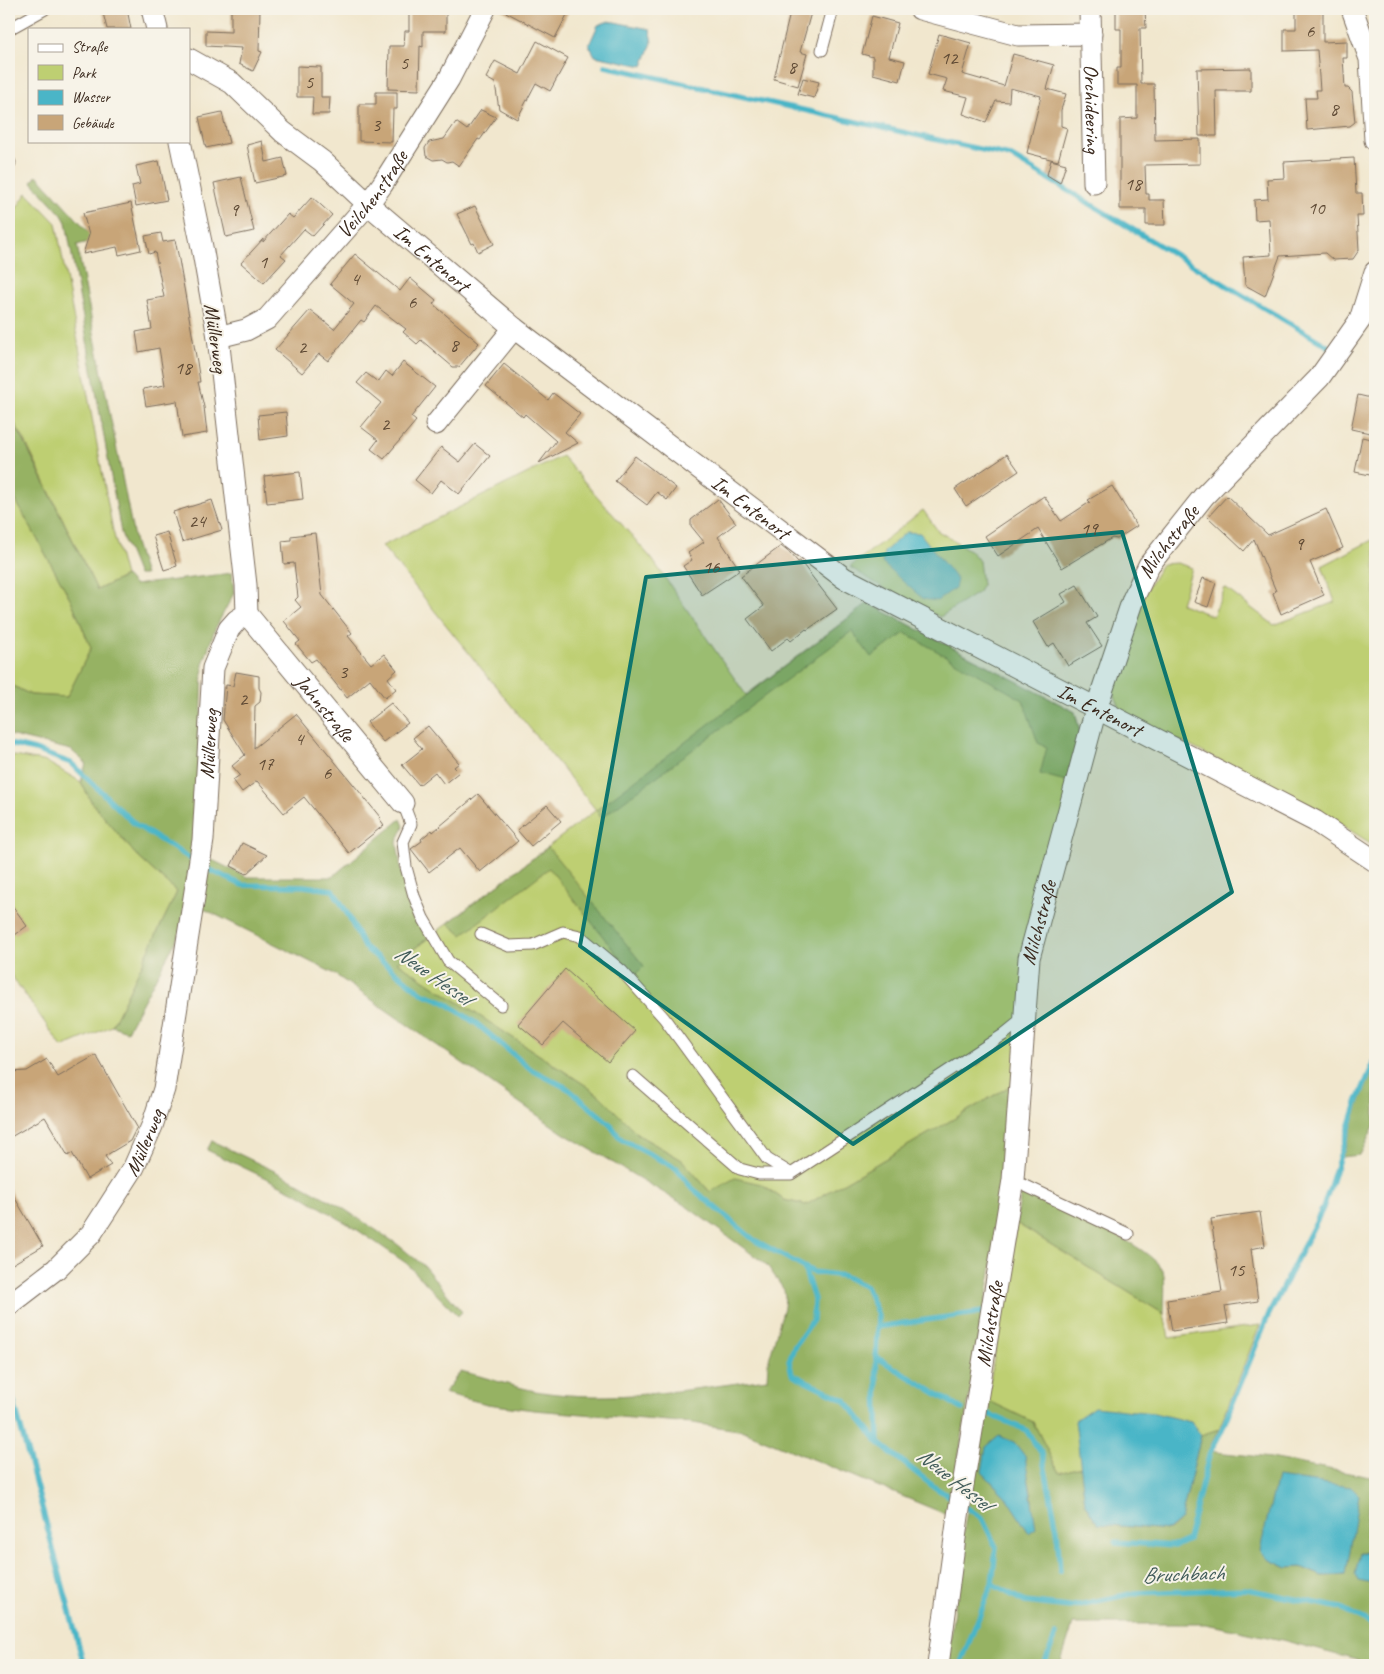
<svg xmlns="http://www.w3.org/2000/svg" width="1384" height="1674" font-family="Caveat,sans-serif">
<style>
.green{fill:#becf72;stroke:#7c7c48}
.forest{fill:#96b264;stroke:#686e41;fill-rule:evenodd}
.water{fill:#4ab5c7;stroke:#427072}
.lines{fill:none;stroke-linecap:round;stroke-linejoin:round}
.stream{stroke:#4ab5c7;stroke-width:5.5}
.building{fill:#c8a578}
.lane-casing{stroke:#7b6c5c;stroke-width:13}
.street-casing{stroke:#7b6c5c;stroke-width:23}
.lane{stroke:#fff;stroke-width:11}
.street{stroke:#fff;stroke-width:21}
.marked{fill:#0f766e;fill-opacity:0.2;stroke:#0f766e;stroke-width:4;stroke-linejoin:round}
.labels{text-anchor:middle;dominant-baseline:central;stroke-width:4;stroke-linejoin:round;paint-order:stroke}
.number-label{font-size:19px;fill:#5e4934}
.street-label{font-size:21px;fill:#3b2a1e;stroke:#f7f3e8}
.water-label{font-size:22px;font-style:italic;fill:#405b59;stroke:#f7f3e8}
</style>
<rect width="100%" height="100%" fill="#f7f3e8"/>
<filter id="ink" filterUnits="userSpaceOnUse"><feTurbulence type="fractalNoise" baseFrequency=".02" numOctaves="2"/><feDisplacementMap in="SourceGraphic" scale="10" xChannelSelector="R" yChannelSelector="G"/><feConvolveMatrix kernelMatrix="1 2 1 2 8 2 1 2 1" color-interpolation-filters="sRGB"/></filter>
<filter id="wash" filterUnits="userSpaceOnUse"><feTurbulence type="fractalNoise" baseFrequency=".0096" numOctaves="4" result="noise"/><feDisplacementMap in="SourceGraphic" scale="20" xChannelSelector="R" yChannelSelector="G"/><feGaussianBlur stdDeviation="1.12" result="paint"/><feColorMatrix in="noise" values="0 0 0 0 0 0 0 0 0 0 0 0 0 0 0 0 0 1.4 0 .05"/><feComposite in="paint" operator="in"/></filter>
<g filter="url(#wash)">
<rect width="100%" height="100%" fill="#f1e7ce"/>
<g class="green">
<polygon points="27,193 56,223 113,531 125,576 97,590 24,439 9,414 9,219"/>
<polygon points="562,456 652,559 746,695 868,603 1075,712 1081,736 1012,1085 806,1205 784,1200 761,1184 710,1192 682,1160 640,1136 600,1096 585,1085 397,962 596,810 382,546"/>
<polygon points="9,488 71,600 91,648 67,697 31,695 9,684"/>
<polygon points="923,510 938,531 971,551 979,561 982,585 979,592 940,617 882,587 850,567"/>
<polygon points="1372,540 1375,546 1375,846 1318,810 1122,712 1112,689 1145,592 1162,564 1177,563 1192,568 1181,604 1213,616 1225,588 1274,625 1335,602 1322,566"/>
<polygon points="9,755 47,762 81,782 92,803 137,856 177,892 112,1026 62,1047 9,972"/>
<polygon points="1016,1223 1164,1314 1169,1338 1260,1325 1219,1429 1201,1435 1191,1422 1076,1420 1081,1467 1059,1473 1033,1422 987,1400"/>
</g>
<g class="forest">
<polygon points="37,175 96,240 77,245 135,543 145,575 138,575 121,533 66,222 62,215 32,182"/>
<polygon points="9,414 23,439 97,590 126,576 134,585 232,573 234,593 215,629 203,664 198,839 180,933 127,1031 112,1026 177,892 137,856 92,803 81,782 86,763 71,750 9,735 9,684 31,695 67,697 91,648 71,600 9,488"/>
<polygon points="868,603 1075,712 1081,736 1069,782 1040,774 1047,747 1038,743 1023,700 905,633 871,657 852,631 601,818 596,810"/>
<path d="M401,819L404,826L397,842L401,870L410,899L428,938L397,962L585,1085L600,1096L640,1136L682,1160L710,1192L735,1178L761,1184L784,1200L806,1205L1012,1085L1007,1180L949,1512L943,1513L744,1431L693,1423L534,1410L487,1404L444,1393L461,1371C485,1377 510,1386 535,1391C612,1404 691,1389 767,1379L768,1363L784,1307L785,1296L784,1290L767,1265L686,1206L563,1133L333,973L202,908L210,859L247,877H332Z"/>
<polygon points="548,847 644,966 634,976 549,868 462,935 448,923"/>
<polygon points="1375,1066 1375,1124 1360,1155 1342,1157 1360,1101"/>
<polygon points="212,1141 291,1179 338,1205 397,1244 424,1266 462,1312 458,1316 406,1263 359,1231 299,1194 207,1150"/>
<path d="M1021,1194C1050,1205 1153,1244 1163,1272C1166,1280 1164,1305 1164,1314L1016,1223Z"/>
<path d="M987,1400L1033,1422L1059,1473L1081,1467L1085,1504L1098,1524L1169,1530L1181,1519L1201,1435L1219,1429L1209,1449L1215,1452L1271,1458L1375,1478V1504L1368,1507L1366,1537L1375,1543V1554L1360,1552L1373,1584L1375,1582V1665L1282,1640L1206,1624H1073L1060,1665H947L964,1528ZM982,1472L1029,1482L1032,1498L1029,1532L1006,1497ZM1268,1559L1346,1575L1322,1576L1301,1567L1287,1568Z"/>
</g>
<g class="water">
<polygon points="609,21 650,29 652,43 643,66 595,56 589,45 598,25"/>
<polygon points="906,532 920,533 957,580 955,588 937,601 923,599 882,563 884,552"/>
<polygon points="1094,1407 1154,1413 1191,1422 1201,1435 1181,1519 1168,1530 1098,1524 1085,1504 1075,1420"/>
<polygon points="999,1436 1014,1442 1025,1456 1036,1528 1029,1533 1006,1497 982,1472 986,1447"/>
<polygon points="1277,1477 1351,1487 1359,1495 1346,1575 1322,1576 1301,1567 1287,1568 1268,1559 1260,1550"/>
<polygon points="1360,1552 1375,1554 1375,1582 1373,1584 1358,1581 1355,1575"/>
</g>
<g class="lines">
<g class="stream">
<polyline points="605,66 1010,156 1331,348"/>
<polyline points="9,744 35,750 71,763 136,825 196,862"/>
<polyline points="204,867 242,885 304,886 333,890 347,913 364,947 422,993 443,1001 477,1024 532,1070 567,1088 609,1123 621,1139 676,1168 692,1188 754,1240 813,1272 844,1276 866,1287 878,1315 876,1357 879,1443"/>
<polyline points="804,1268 814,1299 813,1320 794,1347 789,1361 792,1374 845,1400 879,1443 933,1486 956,1501"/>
<polyline points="877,1327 983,1312"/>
<polyline points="876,1357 962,1409"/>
<polyline points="9,1384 84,1665"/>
<polyline points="989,1414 1026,1430 1042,1454 1057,1529 1060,1571"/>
<polyline points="1116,1542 1175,1546 1188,1540 1210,1452 1221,1432 1268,1316 1323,1208 1358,1100 1375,1060"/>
<polyline points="992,1584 1025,1602 1069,1607 1135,1593 1246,1589 1341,1608 1375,1626"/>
<polyline points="960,1665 992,1584 996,1547 982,1518 964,1506"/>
<polyline points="1044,1665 1056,1634"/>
</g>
</g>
<g id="blocks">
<g class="building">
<polygon points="102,9 127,9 131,29 107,29"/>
<polygon points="231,9 260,9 259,51 262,52 253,71 239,64 242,48 206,46 206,31 231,32"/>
<polygon points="409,9 446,9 446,31 423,31 423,47 420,46 419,90 388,89 389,46 404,46 405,31 409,31"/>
<polygon points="500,9 570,9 555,38"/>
<polygon points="791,9 812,9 800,52 807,54 798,86 774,79"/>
<polygon points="1116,9 1145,9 1146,28 1140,28 1141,84 1154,84 1155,140 1200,139 1200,164 1145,165 1146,194 1149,194 1149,200 1164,200 1165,225 1146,225 1146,209 1120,209 1120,119 1137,118 1137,85 1117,85 1117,68 1121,68 1121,29 1116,29"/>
<polygon points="1296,9 1323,9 1323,42 1347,41 1347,58 1343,58 1345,88 1348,88 1352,92 1355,122 1350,126 1307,130 1305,98 1317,98 1316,90 1320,90 1317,50 1284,51 1284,29 1296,29"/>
<polygon points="872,16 898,23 889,57 905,61 900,81 873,74 873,57 862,54"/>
<polygon points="939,34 971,43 962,74 1004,86 1013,54 1054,65 1047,89 1066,94 1061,110 1061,126 1067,128 1058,161 1027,153 1041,96 1010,88 1009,102 996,101 986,122 963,114 968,97 943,91 947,79 928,74"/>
<polygon points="537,41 568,58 550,91 536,83 517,119 499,109 495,83 486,78 495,61 520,74"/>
<polygon points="297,66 321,67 321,97 330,97 329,114 312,114 313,97 297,97"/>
<polygon points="1251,68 1251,91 1216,91 1217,136 1199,136 1197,69"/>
<polygon points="803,78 819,82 814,98 798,94"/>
<polygon points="376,92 397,92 397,109 393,109 392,142 359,141 359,104 376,104"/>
<polygon points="481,110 496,117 480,140 478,139 459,166 452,161 447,162 442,159 433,160 426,156 425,148 429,142 444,139 456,122 467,130"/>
<polygon points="222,112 229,143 206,148 199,117"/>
<polygon points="262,141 266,162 283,158 287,176 255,183 247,145"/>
<polygon points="1354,158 1356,193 1362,193 1363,216 1357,216 1359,250 1353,259 1333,260 1325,253 1280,256 1265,296 1245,285 1243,257 1271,255 1269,219 1255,220 1254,200 1268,199 1267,179 1285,178 1284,162"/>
<polygon points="1051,160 1066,164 1060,183 1047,175"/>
<polygon points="159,161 167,200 136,206 132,186 140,184 136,166"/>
<polygon points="241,177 254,231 226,237 214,183"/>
<polygon points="312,197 332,215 313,236 304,229 281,255 286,259 264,283 241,263 263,239 263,242 288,214 293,218"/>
<polygon points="131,203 141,250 119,255 117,247 83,254 89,235 83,213"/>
<polygon points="475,206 494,244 478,252 474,243 472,244 457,214"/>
<polygon points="161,233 163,242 175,240 178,254 197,362 200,382 198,382 204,407 207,433 182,437 177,401 146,406 143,389 165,385 159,348 139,352 136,332 152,329 147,300 164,297 155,252 149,254 145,236"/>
<polygon points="355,254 400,291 410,278 436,300 433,304 479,343 459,367 453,367 421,340 417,344 403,332 406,329 376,306 364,322 361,320 328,361 319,354 302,373 275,350 310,310 334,329 354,304 330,284"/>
<polygon points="403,362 435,387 411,417 416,421 384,459 371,449 378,440 361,427 381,403 357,383 366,373 378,382 386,371 392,376"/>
<polygon points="504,364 548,400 553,393 580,414 565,432 578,443 539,463 556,441 525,414 523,417 486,386"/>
<polygon points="1358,395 1375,399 1375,408 1370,433 1351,429"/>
<polygon points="286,412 288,436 260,440 258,415"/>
<polygon points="1362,437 1375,440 1375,476 1355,472"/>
<polygon points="475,444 490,456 459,494 441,480 431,493 415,480 441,447 460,462"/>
<polygon points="1007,454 1019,471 966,506 955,489"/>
<polygon points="635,456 676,488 667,500 657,492 647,505 615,481"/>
<polygon points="300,472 303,499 267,503 264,476"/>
<polygon points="1112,486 1137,526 1117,539 1112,538 1062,568 1038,529 998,556 985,536 1044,496 1061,521 1090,502 1088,500"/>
<polygon points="1227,496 1268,535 1326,509 1343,548 1310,562 1324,595 1281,614 1273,593 1276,591 1254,539 1244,551 1208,517"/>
<polygon points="718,499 736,523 718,537 740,570 702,595 683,566 692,560 688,553 704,542 691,526 691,520"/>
<polygon points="212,500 222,530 182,542 173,512"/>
<polygon points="167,532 177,566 164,570 153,536"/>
<polygon points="315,533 322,595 352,633 348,636 371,664 384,654 397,670 388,678 396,689 385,698 370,679 347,698 316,659 311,662 296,644 300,641 284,621 301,607 295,600 298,597 294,563 284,564 282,541 291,540 291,536"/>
<polygon points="781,546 791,554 798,562 800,561 837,609 807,630 806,629 791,641 788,638 771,651 747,619 764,606 741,576"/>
<polygon points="1203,578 1216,583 1208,607 1194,602"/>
<polygon points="1077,585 1097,617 1087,623 1102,646 1068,666 1054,643 1048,647 1033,622 1066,602 1061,594"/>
<polygon points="236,672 259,676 259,688 261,692 260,702 255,706 254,748 296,714 380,817 379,818 384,825 349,853 304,797 284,813 257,781 242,792 233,780 240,775 232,766 245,755 223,720 226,685 233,686"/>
<polygon points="391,703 408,723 383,742 367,722"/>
<polygon points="428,726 459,763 454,767 459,772 444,784 435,772 419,785 402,765 422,749 413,738"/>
<polygon points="478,794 518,841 480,872 460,848 429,872 411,849 422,841 421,839 432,830 433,832"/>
<polygon points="547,805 561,821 531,846 517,830"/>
<polygon points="242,843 267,855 246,874 231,866"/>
<polygon points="9,901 27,926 15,935 9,926"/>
<polygon points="565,969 635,1031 608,1062 563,1023 543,1045 518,1024"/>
<polygon points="96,1055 137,1127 130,1141 105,1156 111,1165 87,1179 72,1153 68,1156 45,1117 9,1138 9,1072 27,1071 47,1059 58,1077"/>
<polygon points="9,1188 43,1246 9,1266"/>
<polygon points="1260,1212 1265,1246 1251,1249 1258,1301 1225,1306 1228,1323 1172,1331 1167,1300 1222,1292 1211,1219"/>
</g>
</g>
</g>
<g filter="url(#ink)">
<use href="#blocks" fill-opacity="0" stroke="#7b6c5c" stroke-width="1"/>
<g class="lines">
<defs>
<g id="lane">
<polyline points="9,29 45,9"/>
<polyline points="822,50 833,9"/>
<polyline points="9,161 10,163"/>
<polyline points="403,803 411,824 403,842 406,867 414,896 423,918 448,961 501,1005"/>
<polyline points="481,934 509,946 533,945 563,932 580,936 622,971 664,1018 767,1159 790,1173"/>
<polyline points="633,1076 740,1169 759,1174 791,1174 1003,1035 1024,1018"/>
<polyline points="1013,1180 1128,1234"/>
</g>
<g id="street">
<polyline points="152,9 157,29"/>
<polyline points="920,9 1018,35 1091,34"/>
<path id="s1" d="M1090,9L1094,183"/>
<polyline points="1352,9 1370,59 1375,140"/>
<path id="s2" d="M189,59L232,83L283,132L322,161L368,204L514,328L844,578L1315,821L1375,861"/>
<path id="s3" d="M218,337L246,330L267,319L368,204L382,185L449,79L485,9"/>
<polyline points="436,424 514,328"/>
<path id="s4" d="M247,614L403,803"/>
<path id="s5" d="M9,1305L56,1269L91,1234L134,1167L152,1126L164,1089L203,840L213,668L229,629L237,620L247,614L246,585L218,337L203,252L180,141"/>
<path id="s6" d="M938,1665L958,1516L1013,1180L1029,958L1096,709L1133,599L1149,565L1204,496L1319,378L1360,320L1375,272"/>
</g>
</defs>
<use href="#lane" class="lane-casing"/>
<use href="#street" class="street-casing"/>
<use href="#lane" class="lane"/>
<use href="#street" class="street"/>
</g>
</g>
<path class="marked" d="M1122,532L1232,892L853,1144L580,946L646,577Z"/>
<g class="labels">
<g class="number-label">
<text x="1310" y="31">6</text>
<text x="949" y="58">12</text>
<text x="404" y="63">5</text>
<text x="792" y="67">8</text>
<text x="309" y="82">5</text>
<text x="1334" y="109">8</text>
<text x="376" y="125">3</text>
<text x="1133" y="184">18</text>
<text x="1316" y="208">10</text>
<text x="234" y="210">9</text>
<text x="263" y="262">1</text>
<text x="355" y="279">4</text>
<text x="412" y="302">6</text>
<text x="454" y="345">8</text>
<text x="302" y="347">2</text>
<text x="183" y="368">18</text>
<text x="385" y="424">2</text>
<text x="197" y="521">24</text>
<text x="1089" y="529">19</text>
<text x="1299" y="544">9</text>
<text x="711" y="567">16</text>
<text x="343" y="672">3</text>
<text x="243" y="699">2</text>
<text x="299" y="739">4</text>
<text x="265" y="764">17</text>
<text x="327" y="773">6</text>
<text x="1236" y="1270">15</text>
</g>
<g class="street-label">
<text stroke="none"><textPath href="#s1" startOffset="100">Orchideering</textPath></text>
<text stroke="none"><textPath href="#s3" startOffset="216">Veilchenstraße</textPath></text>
<text stroke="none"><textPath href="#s2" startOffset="315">Im Entenort</textPath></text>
<text transform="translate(216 338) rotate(82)">Müllerweg</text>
<text stroke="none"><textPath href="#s2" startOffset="720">Im Entenort</textPath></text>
<text stroke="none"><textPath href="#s6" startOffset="1155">Milchstraße</textPath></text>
<text stroke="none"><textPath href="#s4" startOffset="122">Jahnstraße</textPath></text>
<text stroke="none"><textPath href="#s2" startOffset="1125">Im Entenort</textPath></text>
<text stroke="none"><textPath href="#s5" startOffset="620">Müllerweg</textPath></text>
<text stroke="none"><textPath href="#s6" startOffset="750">Milchstraße</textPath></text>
<text stroke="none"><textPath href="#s5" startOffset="215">Müllerweg</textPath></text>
<text stroke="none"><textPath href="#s6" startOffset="345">Milchstraße</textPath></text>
</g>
<g class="water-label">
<text transform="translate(433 975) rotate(35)">Neue Hessel</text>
<text transform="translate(954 1479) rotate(38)">Neue Hessel</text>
<text transform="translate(1183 1574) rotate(-2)">Bruchbach</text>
</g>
</g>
<rect width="1384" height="1674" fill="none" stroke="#f7f3e8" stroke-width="30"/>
<rect x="28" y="28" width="162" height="115" fill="#f7f3e8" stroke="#aca397"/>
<rect x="38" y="44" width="25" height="8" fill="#ffffff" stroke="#aca397"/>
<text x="72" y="52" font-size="15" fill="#3b2a1e">Straße</text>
<rect x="38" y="65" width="25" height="15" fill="#becf72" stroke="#aca397"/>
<text x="72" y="78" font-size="15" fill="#3b2a1e">Park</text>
<rect x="38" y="90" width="25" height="15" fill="#4ab5c7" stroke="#aca397"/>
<text x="72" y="102" font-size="15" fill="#3b2a1e">Wasser</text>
<rect x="38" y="115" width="25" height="15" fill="#c8a578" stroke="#aca397"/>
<text x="72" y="128" font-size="15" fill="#3b2a1e">Gebäude</text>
</svg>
